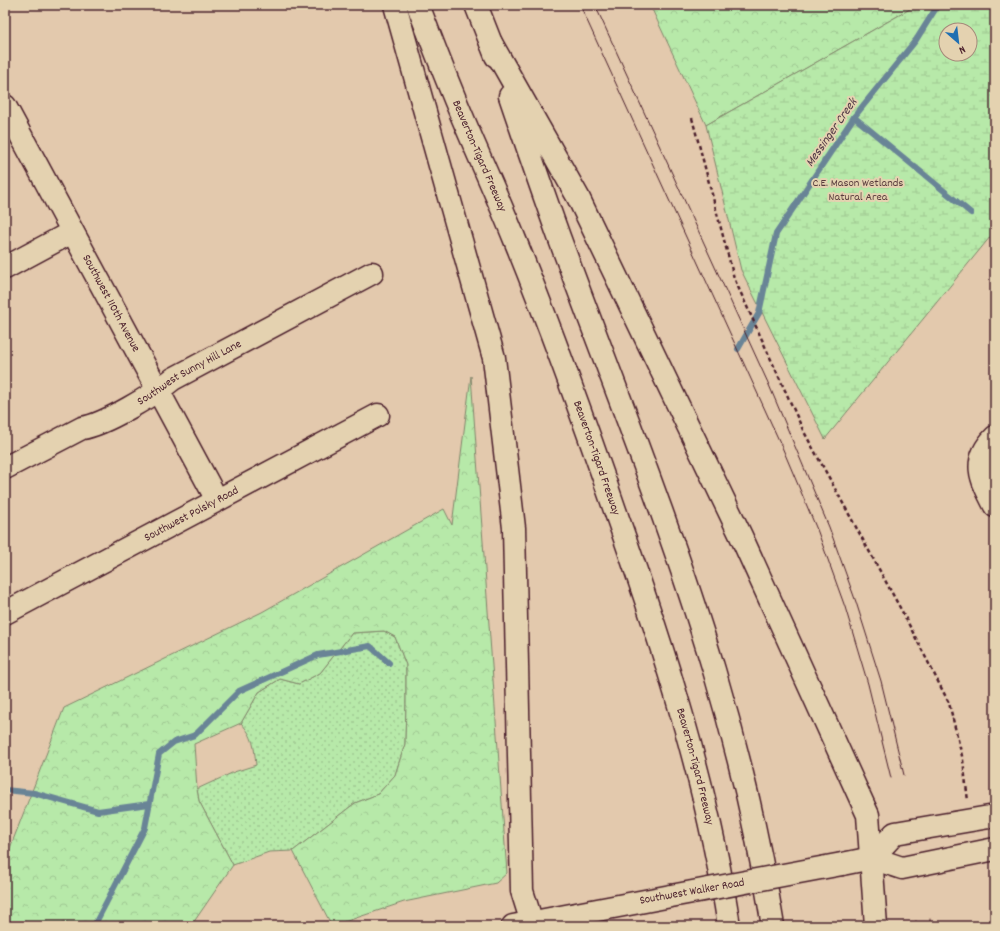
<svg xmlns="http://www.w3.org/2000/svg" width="1000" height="931" font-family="Dekko,sans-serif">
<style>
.grass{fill:url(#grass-dots);stroke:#80846a}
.forest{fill:url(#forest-crowns);stroke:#80846a}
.wetland{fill:url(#wetland-marsh);stroke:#80846a;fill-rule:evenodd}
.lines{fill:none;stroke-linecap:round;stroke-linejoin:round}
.stream{stroke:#698496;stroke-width:6}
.minor-casing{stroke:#4a1f2b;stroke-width:25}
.secondary-casing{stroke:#4a1f2b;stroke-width:25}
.motorway-casing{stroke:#4a1f2b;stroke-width:25}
.path{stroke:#4a1f2b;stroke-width:2.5;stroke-dasharray:4 3;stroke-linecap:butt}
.minor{stroke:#e4d2b0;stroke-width:22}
.secondary{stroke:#e4d2b0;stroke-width:22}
.motorway{stroke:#e4d2b0;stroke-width:22}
.tram{stroke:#4a1f2b;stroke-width:1}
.secondary-bridge-casing{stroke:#4a1f2b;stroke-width:25;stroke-linecap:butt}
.secondary-bridge{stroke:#e4d2b0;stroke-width:22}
.labels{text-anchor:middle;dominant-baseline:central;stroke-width:4;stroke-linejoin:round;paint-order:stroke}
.street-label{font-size:12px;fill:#4a1f2b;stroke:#e4d2b0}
.park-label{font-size:12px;fill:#5a3d3e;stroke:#e4d2b0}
.water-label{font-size:13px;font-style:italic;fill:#523846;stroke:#e4d2b0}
</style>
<defs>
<pattern id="grass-dots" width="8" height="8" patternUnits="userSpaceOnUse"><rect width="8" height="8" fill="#b7e9a9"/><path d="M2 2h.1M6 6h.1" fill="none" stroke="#9fc792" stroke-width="1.8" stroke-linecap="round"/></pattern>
<pattern id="forest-crowns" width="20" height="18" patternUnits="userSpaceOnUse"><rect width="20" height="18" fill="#b7e9a9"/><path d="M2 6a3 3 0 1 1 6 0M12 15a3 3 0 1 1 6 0" fill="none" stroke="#9fc792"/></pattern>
<pattern id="wetland-marsh" width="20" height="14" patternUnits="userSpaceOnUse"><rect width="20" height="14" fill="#b7e9a9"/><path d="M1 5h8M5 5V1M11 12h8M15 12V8" fill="none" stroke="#9fc792"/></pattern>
</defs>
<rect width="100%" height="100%" fill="#e3c9ad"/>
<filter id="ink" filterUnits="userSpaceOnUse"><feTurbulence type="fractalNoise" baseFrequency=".025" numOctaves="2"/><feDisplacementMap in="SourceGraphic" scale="8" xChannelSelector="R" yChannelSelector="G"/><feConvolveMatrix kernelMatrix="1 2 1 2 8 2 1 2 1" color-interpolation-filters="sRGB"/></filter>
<g filter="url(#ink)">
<path class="grass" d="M384,631L395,637L406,665V703L405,744L395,775L378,794L355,803L293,851L269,852L233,865L199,801L197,789L234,772L256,765C254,747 254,737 241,723L259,692L280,679L299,684L320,673L352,633Z"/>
<g class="forest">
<polygon points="650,5 917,5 706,125"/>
<polygon points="471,376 507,873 496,883 404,902 332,926 293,851 355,803 378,794 395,775 405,744 406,703 406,665 395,637 384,631 352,633 320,673 299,684 280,679 259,692 241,723 194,744 197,789 199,801 233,865 191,926 5,926 5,861 64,708 262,612 444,509 452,525"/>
</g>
<path class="wetland" d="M917,5H995V231L825,439L741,270L706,125ZM946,30H970V54H946Z"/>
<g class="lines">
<g class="stream">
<polyline points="854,117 971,213"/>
<polyline points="738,349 759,313 776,234 854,117 916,40 938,5"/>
<polyline points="5,790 34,793 98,811 149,804"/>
<polyline points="94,926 145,828 159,754 174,742 195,735 239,691 318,655 370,646 389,663"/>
</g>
<defs>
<g id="minor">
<path id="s1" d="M5,106L217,500"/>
<polyline points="5,268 72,232"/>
<path d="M995,437C971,461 981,479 995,506"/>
<path id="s2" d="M5,468L82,428C104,425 155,394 173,379L372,273"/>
<path id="s3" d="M5,613L378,415"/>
</g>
<g id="secondary">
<polyline points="872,858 895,833 995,816"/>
<polyline points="842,864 872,858 902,868 995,849"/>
<polyline points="513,926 671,896"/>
</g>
<g id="motorway">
<polyline points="395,5 494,358 514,528 522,891 533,926"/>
<path id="s4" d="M418,5C429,34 440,63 452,92C472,142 495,190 515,240C552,331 585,423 617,516C664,649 708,786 729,926"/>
<polyline points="476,5 496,56"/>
<polyline points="491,43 578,197 741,536 868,815 876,926"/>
<path d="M510,96C526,143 542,190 559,237C612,381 670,523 714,670C739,754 759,839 773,926"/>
</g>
</defs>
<use href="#minor" class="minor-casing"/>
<use href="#secondary" class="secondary-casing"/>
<use href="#motorway" class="motorway-casing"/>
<polyline class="path" points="692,118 734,278 803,430 904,615 949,703 963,760 968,801"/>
<use href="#minor" class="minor"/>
<use href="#secondary" class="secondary"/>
<use href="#motorway" class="motorway"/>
<g class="tram">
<polyline points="580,5 782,447 818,532 845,607 868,684 891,778"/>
<polyline points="595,5 769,385 829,527 856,602 881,681 904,775"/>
<polyline points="930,919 930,926"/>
<polyline points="916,921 917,926"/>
</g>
<defs>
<polyline id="secondary-bridge" points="671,896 842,864"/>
</defs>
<use href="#secondary-bridge" class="secondary-bridge-casing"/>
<use href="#secondary-bridge" class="secondary-bridge"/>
</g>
</g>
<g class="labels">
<g class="street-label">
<text stroke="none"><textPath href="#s4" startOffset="163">Beaverton-Tigard Freeway</textPath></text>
<text stroke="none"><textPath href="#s1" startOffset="224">Southwest 110th Avenue</textPath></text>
<text stroke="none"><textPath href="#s2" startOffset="208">Southwest Sunny Hill Lane</textPath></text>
<text stroke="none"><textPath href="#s4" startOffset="487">Beaverton-Tigard Freeway</textPath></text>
<text stroke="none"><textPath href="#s3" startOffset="211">Southwest Polsky Road</textPath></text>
<text stroke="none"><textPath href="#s4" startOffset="811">Beaverton-Tigard Freeway</textPath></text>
<text transform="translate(692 892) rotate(-10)">Southwest Walker Road</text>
</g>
<g class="park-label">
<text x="858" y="183">C.E. Mason Wetlands<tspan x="858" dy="14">Natural Area</tspan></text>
</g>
<g class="water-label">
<text transform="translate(832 133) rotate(-55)">Messinger Creek</text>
</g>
</g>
<rect width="1000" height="931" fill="none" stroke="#e4d2b0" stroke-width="20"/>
<rect x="10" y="10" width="980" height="911" fill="none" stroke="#4a1f2b" stroke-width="1.5" filter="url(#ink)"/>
<g transform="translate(958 42) rotate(152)"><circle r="19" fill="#e4d2b0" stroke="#a68a7b"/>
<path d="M0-3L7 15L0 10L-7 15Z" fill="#1f6fb2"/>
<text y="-6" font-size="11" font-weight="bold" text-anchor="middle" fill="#4a1f2b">N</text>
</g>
</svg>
